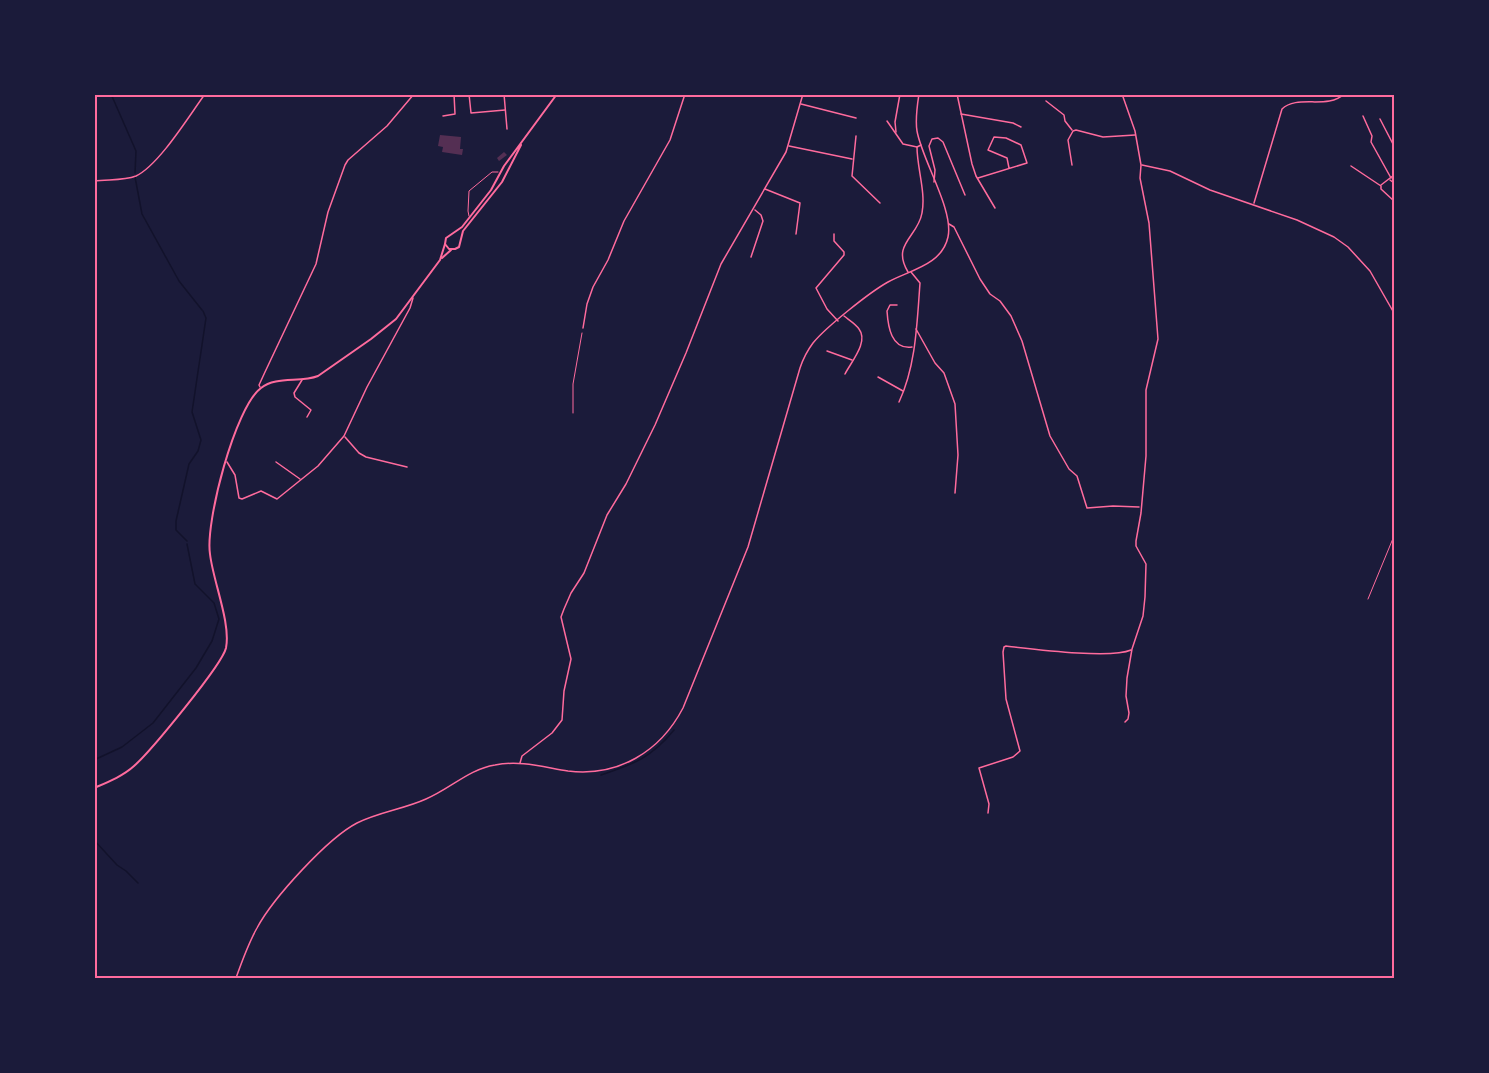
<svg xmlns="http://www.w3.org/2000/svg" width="1489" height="1073" font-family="Mulish,sans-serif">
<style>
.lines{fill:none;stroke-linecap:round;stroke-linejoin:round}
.stream{stroke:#12122b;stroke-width:1.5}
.building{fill:#542f53}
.path{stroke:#ff6b9d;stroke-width:1}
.service{stroke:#ff6b9d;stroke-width:1}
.minor{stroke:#ff6b9d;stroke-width:1.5}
.tertiary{stroke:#ff6b9d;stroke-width:1.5}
.secondary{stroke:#ff6b9d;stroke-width:2}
.neatline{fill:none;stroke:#ff6b9d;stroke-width:2}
</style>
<rect width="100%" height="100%" fill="#1b1b3a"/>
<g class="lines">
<g class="stream">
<polyline points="111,94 136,151 135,173"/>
<polyline points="135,177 142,214 179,281 202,310"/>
<polyline points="187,541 176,530 176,521 189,464 198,451 201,440 192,412 206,318 203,311"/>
<polyline points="94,760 122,747 153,723 196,668 212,641 219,619 214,603 195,584 187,544"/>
<path d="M601,775C634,764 651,758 674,730"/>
<polyline points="94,840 117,865 126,871 138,883"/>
</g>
</g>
<g class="building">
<polygon points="440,135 461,137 460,149 463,149 462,155 442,152 443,147 438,146"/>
<polygon points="504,152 507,155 499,161 497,158"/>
</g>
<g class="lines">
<g class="path">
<polyline points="573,413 573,384 582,333"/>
<polyline points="1368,599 1394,536"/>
</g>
<polyline class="service" points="469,216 468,211 469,191 492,172 498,172"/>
<g class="minor">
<polyline points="469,94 471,113 505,110"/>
<polyline points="504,94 507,129"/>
<polyline points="790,94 791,95"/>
<polyline points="957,94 972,164 976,176 995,208"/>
<polyline points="1122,94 1135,131 1141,165 1140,178 1149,223 1158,339 1146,390 1146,456 1141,513 1136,541 1136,546 1146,564 1145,597 1143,616 1132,649 1127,678 1126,696 1129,713 1128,719 1125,722"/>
<polyline points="1046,101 1064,115 1065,121 1072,130"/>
<polyline points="801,104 856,118"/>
<polyline points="961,114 1013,123 1021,127"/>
<polyline points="443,116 455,114 454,94"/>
<polyline points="1363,116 1372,136 1371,142 1391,178"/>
<polyline points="1380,119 1394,146"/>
<polyline points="887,121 903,144 917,147 921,145"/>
<polyline points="896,132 895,122 900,94"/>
<polyline points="856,136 852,176 880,203"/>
<polyline points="789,146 852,159"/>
<polyline points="1072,165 1068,140 1073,131 1076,130 1103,137 1135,135"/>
<polyline points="1142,165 1170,171 1210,190 1297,220 1334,237 1348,247 1370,271 1394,313"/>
<polyline points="1351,166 1381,186 1381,189 1394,201"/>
<polyline points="978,178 1027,163 1021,145 1006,138 994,137 988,150 1007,158 1009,168"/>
<polyline points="1390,180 1394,183"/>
<path d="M94,181C108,179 123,181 136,176C159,165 189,116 205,94"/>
<polyline points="934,182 935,170 929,146 932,139 938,138 943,142 965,195"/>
<polyline points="1381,185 1394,175"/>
<polyline points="765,189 800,203 796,234"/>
<path d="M1254,203L1282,109C1297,94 1328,110 1344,94"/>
<polyline points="949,224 954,227 980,279 990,294 1000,301 1011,316 1022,341 1050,436 1069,469 1077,476 1087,508 1113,506 1139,507"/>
<polyline points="834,234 834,241 844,252 844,255 816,288 827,309 838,321"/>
<polyline points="751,257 763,221 761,215 755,210"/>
<path d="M908,272C891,244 918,237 922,213C926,192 917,168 917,147"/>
<path d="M897,305H890L887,311C888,326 891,350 912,347"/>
<path d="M844,316C849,320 856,324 859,329C869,342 851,362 845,374"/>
<polyline points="583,328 587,304 593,287 608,260 624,221 670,140 685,94"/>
<polyline points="916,329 935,363 944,373 955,404 958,455 955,493"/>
<polyline points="827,351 852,360"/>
<polyline points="878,377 903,391"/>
<polyline points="302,380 294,393 295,397 311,410 307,417"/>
<polyline points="260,387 259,385 265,372 316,264 328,212 345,165 348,160 387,126 414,94"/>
<path d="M899,402C916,366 917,323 920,283L911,272"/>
<polyline points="345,437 359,453 366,457 407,467"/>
<polyline points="227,462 235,475 239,498 242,499 261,491 277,499 318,466 344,436 367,387 410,308 413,298"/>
<polyline points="276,462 300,479"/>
<polyline points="520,763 522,756 552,733 562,720 564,691 571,659 561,617 564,609 571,593 584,573 607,515 626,484 655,425 686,353 721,264 786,152 803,94"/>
<path d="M988,813L989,804L979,768L1013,757L1020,751L1006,699L1003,652L1004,647L1006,646C1033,649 1110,659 1131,650"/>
</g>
<path class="tertiary" d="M236,978C242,961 248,944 257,928C273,898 328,838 357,823C379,812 404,809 426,799C450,789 469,769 495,765C520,760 543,767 568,771C618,777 660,752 683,708L748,547L800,368C803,359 807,351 813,343C826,327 870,292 888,282C910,270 942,265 948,237C954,210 922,160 917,131C915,119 917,107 919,94"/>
<g class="secondary">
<polyline points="521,145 502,182 463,231 459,247 455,249 449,249 445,244 446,238 462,227 491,190 504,166 557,94"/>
<polyline points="442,258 451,250"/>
<path d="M94,788C108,782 123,776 134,766C150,752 222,665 226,648C231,623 213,581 210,554C205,523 235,407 261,388C276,376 300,383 318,376L371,339L396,319L440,260L445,244"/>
</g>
</g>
<rect width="1489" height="1073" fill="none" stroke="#1b1b3a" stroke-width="192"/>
<rect x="96" y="96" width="1297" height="881" class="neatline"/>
</svg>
